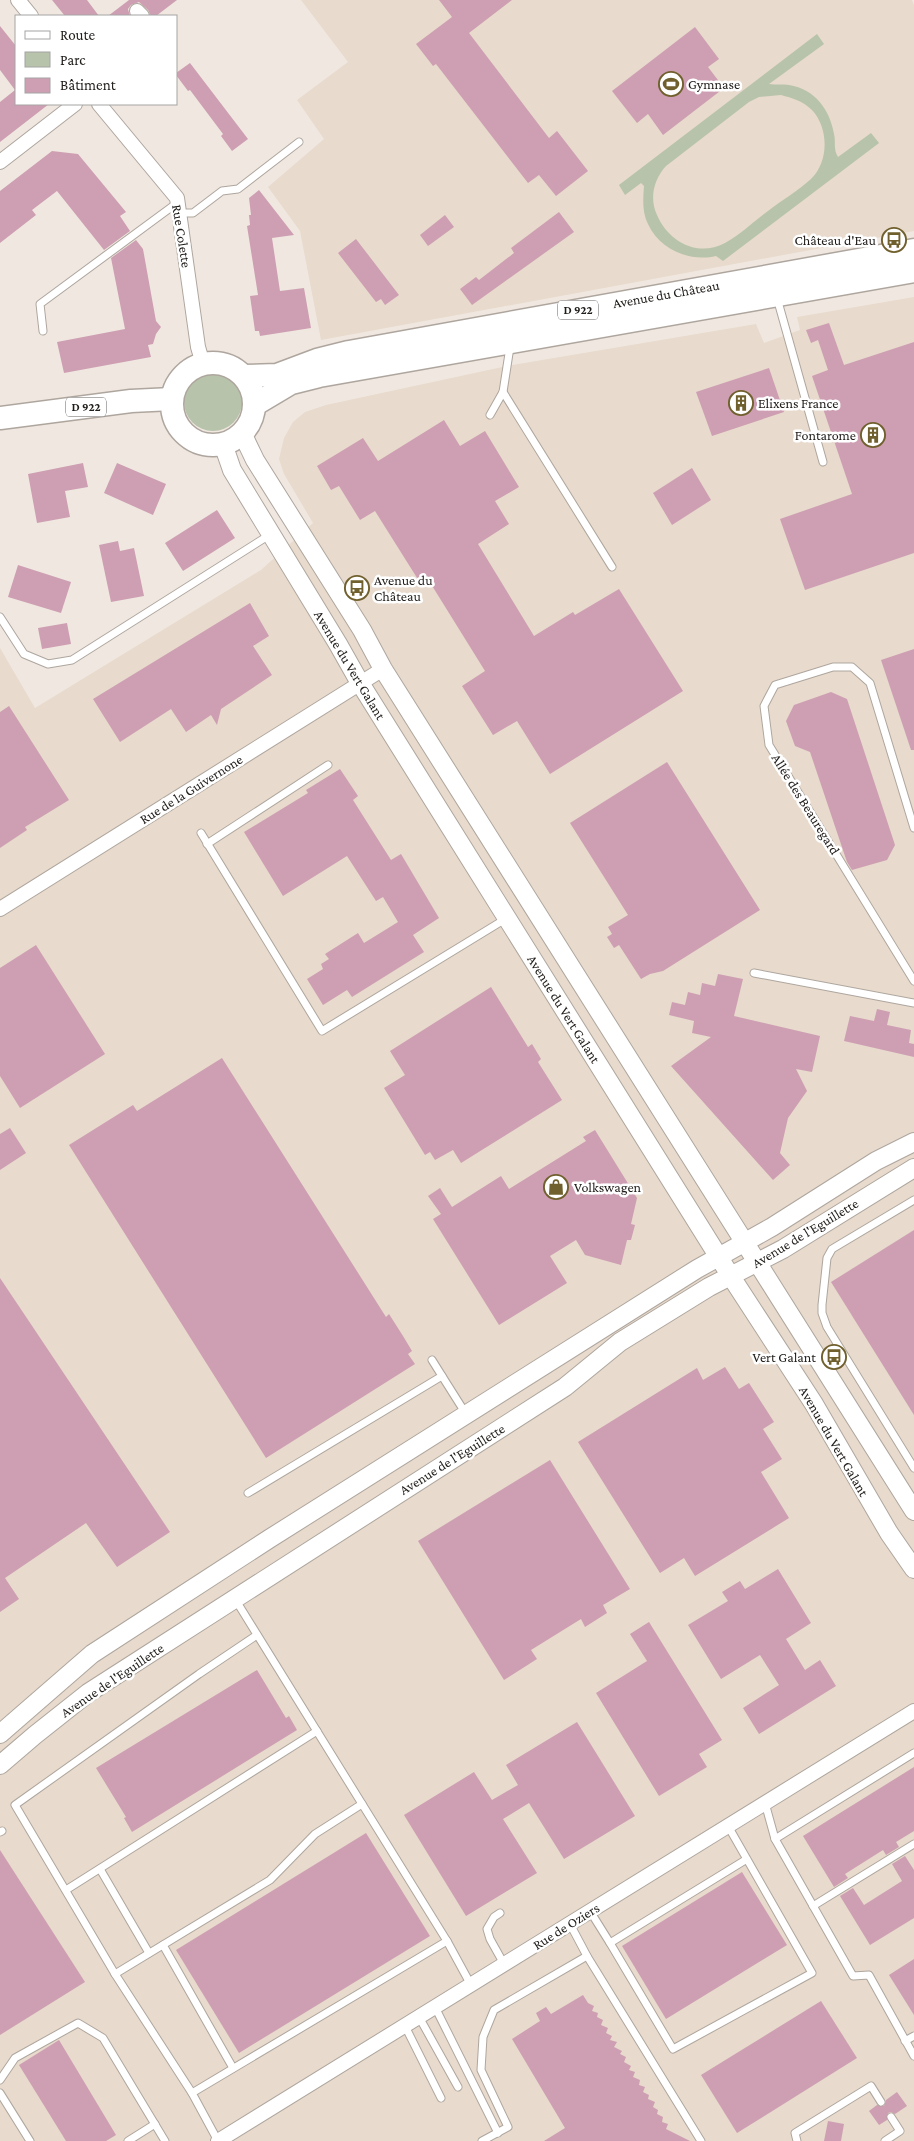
<svg xmlns="http://www.w3.org/2000/svg" width="914" height="2141" font-family="'Crimson Pro',serif">
<style>
.built{fill:#e8dacc}
.green{fill:#b7c3aa;fill-rule:evenodd}
.building{fill:#ce9fb3}
.lines{fill:none;stroke-linecap:round;stroke-linejoin:round}
.service-casing{stroke:#aea69e;stroke-width:9}
.minor-casing{stroke:#aea69e;stroke-width:16}
.tertiary-casing{stroke:#aea69e;stroke-width:20}
.primary-casing{stroke:#aea69e;stroke-width:25}
.service{stroke:#fff;stroke-width:7}
.minor{stroke:#fff;stroke-width:14}
.tertiary{stroke:#fff;stroke-width:18}
.primary{stroke:#fff;stroke-width:22}
.labels{text-anchor:middle;dominant-baseline:central;stroke-width:5;stroke-linejoin:round;paint-order:stroke}
.shield{fill:#fff;stroke:#62605e;stroke-width:1}
.shield-label{font-size:12px;font-weight:bold;fill:#1f1c19}
.poi-label{font-size:14px;fill:#1f1c19;stroke:#fff;text-anchor:start}
.street-label{font-size:14px;fill:#1f1c19;stroke:#fff}
</style>
<rect width="100%" height="100%" fill="#f0e8e0"/>
<g class="built">
<polygon points="301,0 912,0 914,5 914,231 321,340 300,231 268,187 324,139 297,100 348,62"/>
<polygon points="914,297 914,2141 0,2141 0,648 35,708 261,570 313,523 284,474 279,459 284,438 293,422 305,412 326,405 507,366 756,324 764,343 800,330 797,317"/>
</g>
<g class="green">
<path d="M817,34L824,44L769,84C776,85 783,84 789,85C815,89 830,110 834,134C836,142 833,149 838,157L871,133L879,143L723,261L716,256C690,262 660,250 648,224C642,212 643,199 644,186L641,183L625,195L619,185ZM781,95C792,98 803,101 812,110C829,128 829,162 811,179C798,191 782,200 768,211C754,221 740,235 725,243C697,258 668,241 657,215C649,198 654,179 666,166L749,102L759,97Z"/>
<circle cx="213" cy="402" r="29"/>
</g>
<g class="building">
<polygon points="52,0 87,0 99,16 65,16"/>
<polygon points="129,0 177,0 156,16 151,16 148,10 139,2 131,5 128,9 130,16 108,16"/>
<polygon points="439,0 512,0 469,33 549,138 557,131 588,171 556,196 539,175 528,183 436,64 433,66 416,44 452,17"/>
<polygon points="0,26 16,46 16,104 49,104 0,142 0,102 15,90 0,70"/>
<polygon points="695,27 719,59 708,67 724,88 663,135 648,114 637,123 612,91"/>
<polygon points="190,63 248,139 232,151 221,136 223,134 190,90 188,91 176,75 176,73"/>
<polygon points="52,151 78,154 126,212 120,216 130,231 104,250 57,191 32,210 36,215 0,243 0,191"/>
<polygon points="259,190 294,235 272,238 280,291 304,288 311,328 260,336 259,331 255,331 250,296 258,295 247,226 250,225 249,215 251,215 249,198"/>
<polygon points="559,212 574,232 472,305 460,289 476,277 479,280 514,253 511,248"/>
<polygon points="445,215 454,227 428,246 420,235"/>
<polygon points="356,239 399,295 385,305 381,299 376,302 338,253"/>
<polygon points="136,240 143,249 156,321 161,327 156,334 153,344 148,345 151,357 64,373 57,342 125,329 111,258"/>
<polygon points="829,323 844,365 914,342 914,553 805,590 780,519 852,494 812,376 828,370 818,340 811,343 806,330"/>
<polygon points="769,368 784,412 712,436 696,392"/>
<polygon points="444,420 460,446 485,431 519,487 495,501 509,524 478,544 534,636 573,612 575,615 619,589 683,691 550,774 517,721 493,735 462,686 485,671 426,576 419,581 375,511 360,520 339,486 331,490 317,466 363,438 378,461"/>
<polygon points="83,463 88,487 65,491 70,517 37,523 28,474"/>
<polygon points="117,463 166,484 153,515 104,493"/>
<polygon points="692,468 711,500 672,525 653,493"/>
<polygon points="217,510 235,538 183,571 165,543"/>
<polygon points="118,541 120,551 134,548 144,596 111,602 99,545"/>
<polygon points="18,565 71,582 61,613 8,597"/>
<polygon points="250,603 269,636 253,646 272,675 221,709 217,725 211,715 186,732 171,709 120,742 93,699"/>
<polygon points="67,623 71,644 42,649 38,628"/>
<polygon points="914,649 914,750 911,750 881,660"/>
<polygon points="831,692 847,699 895,845 887,860 852,870 847,862 810,752 795,746 786,721 794,705"/>
<polygon points="9,706 69,800 25,827 27,830 0,848 0,712"/>
<polygon points="667,762 760,910 663,971 650,974 641,979 619,945 614,948 607,937 612,934 608,927 628,915 570,823"/>
<polygon points="340,769 358,796 353,800 391,860 401,854 439,918 413,935 424,952 352,997 347,990 323,1005 307,979 323,969 321,964 329,959 325,954 358,933 364,943 398,922 383,897 376,901 347,856 283,896 244,832 308,793 306,790"/>
<polygon points="36,945 105,1054 20,1108 0,1076 0,968"/>
<polygon points="718,974 743,979 734,1016 820,1036 812,1072 796,1069 807,1091 788,1118 780,1153 790,1165 773,1180 671,1066 711,1037 692,1033 694,1021 669,1015 672,1002 685,1005 688,992 700,995 702,983 715,986"/>
<polygon points="491,987 528,1047 532,1044 541,1059 538,1062 562,1100 461,1163 453,1150 435,1160 430,1152 425,1155 384,1088 405,1075 390,1051"/>
<polygon points="877,1009 890,1012 887,1025 911,1030 909,1043 914,1044 914,1057 844,1041 850,1016 874,1021"/>
<polygon points="222,1058 386,1317 389,1314 403,1336 412,1351 408,1354 415,1364 266,1458 69,1145 133,1105 137,1111"/>
<polygon points="10,1128 26,1153 0,1170 0,1134"/>
<polygon points="595,1130 637,1198 631,1224 635,1225 631,1240 627,1240 621,1265 585,1255 576,1240 550,1256 567,1283 499,1325 433,1219 441,1214 428,1196 440,1188 452,1207 501,1176 509,1189 586,1141 583,1137"/>
<polygon points="914,1230 914,1415 831,1282"/>
<polygon points="0,1278 170,1532 117,1567 86,1523 5,1578 19,1599 0,1612"/>
<polygon points="725,1367 739,1389 749,1383 774,1422 763,1429 782,1459 761,1472 789,1518 695,1576 684,1558 660,1573 578,1442 697,1368 703,1380"/>
<polygon points="550,1460 630,1589 603,1605 607,1613 585,1627 581,1619 531,1650 537,1659 504,1680 418,1541"/>
<polygon points="778,1569 811,1623 786,1639 805,1670 820,1660 836,1686 759,1734 743,1708 779,1685 760,1655 721,1679 688,1625 728,1601 722,1592 740,1581 745,1589"/>
<polygon points="649,1622 722,1740 699,1754 707,1767 659,1796 596,1693 647,1661 630,1634"/>
<polygon points="257,1670 286,1718 289,1716 297,1730 132,1832 124,1818 126,1817 96,1768"/>
<polygon points="577,1722 635,1816 564,1859 529,1803 503,1819 537,1873 466,1916 404,1815 474,1772 492,1800 518,1785 506,1765"/>
<polygon points="914,1767 914,1831 896,1842 899,1847 886,1855 883,1850 845,1874 848,1878 834,1887 803,1836"/>
<polygon points="366,1833 430,1936 239,2053 176,1950"/>
<polygon points="0,1850 85,1982 0,2035"/>
<polygon points="905,1856 914,1870 914,1918 870,1945 840,1896 853,1888 864,1905 902,1881 892,1864"/>
<polygon points="742,1872 787,1945 666,2019 622,1946"/>
<polygon points="914,1959 914,2015 889,1975"/>
<polygon points="583,1995 588,2003 594,2006 592,2011 598,2013 597,2017 603,2020 601,2025 608,2028 606,2033 612,2036 610,2040 617,2042 614,2047 622,2051 620,2054 626,2057 624,2062 631,2066 629,2070 635,2072 633,2077 640,2080 639,2085 645,2087 643,2092 649,2095 648,2099 655,2102 653,2107 658,2110 657,2114 663,2117 662,2122 668,2124 666,2129 690,2141 544,2141 565,2128 512,2039 540,2021 536,2013 546,2007 551,2014"/>
<polygon points="821,2001 857,2058 737,2133 701,2075"/>
<polygon points="59,2040 116,2135 106,2141 66,2141 19,2065"/>
<polygon points="897,2092 907,2106 895,2114 891,2112 888,2113 887,2120 879,2125 869,2111 877,2105 884,2106 886,2100"/>
<polygon points="828,2121 844,2124 841,2141 824,2141"/>
</g>
<g class="lines">
<defs>
<g id="service">
<polyline points="179,213 193,213 222,191 238,189 299,142"/>
<polyline points="777,298 823,462"/>
<polyline points="43,331 40,304 177,203"/>
<polyline points="503,392 612,567"/>
<polyline points="490,415 503,392 510,347"/>
<polyline points="0,617 24,654 48,664 72,660 271,534"/>
<polyline points="914,828 870,683 852,667 833,667 775,685 764,706 769,745 914,981"/>
<polyline points="201,833 322,1031 507,918"/>
<polyline points="207,844 328,765"/>
<polyline points="754,973 914,1003"/>
<polyline points="914,1200 832,1249 827,1258 822,1305 822,1313 827,1327 914,1468"/>
<polyline points="442,1376 466,1414"/>
<polyline points="248,1493 442,1376 432,1360"/>
<polyline points="765,1803 775,1839 853,1976 869,1975 914,2056"/>
<polyline points="728,1826 812,1973 673,2049 610,1943 747,1859"/>
<polyline points="0,1832 2,1831"/>
<polyline points="775,1839 914,1753"/>
<polyline points="100,1869 149,1953"/>
<polyline points="66,1890 317,1731"/>
<polyline points="813,1906 914,1844"/>
<polyline points="590,1911 610,1943"/>
<polyline points="500,1913 494,1917 487,1929 490,1939 504,1964"/>
<polyline points="570,1924 587,1956"/>
<polyline points="447,1941 471,1985"/>
<polyline points="163,1945 233,2068"/>
<polyline points="115,1974 270,1880 315,1834 362,1804"/>
<polyline points="435,2007 498,2133"/>
<polyline points="419,2017 458,2087"/>
<polyline points="405,2026 441,2098"/>
<polyline points="905,2041 914,2036"/>
<polyline points="0,2080 15,2058 78,2023 103,2038 165,2141"/>
<polyline points="0,2093 30,2141"/>
<polyline points="192,2093 115,1974 15,1805 199,1674 257,1635"/>
<polyline points="128,2141 155,2124"/>
<polyline points="218,2141 192,2093 447,1941 235,1599"/>
<polyline points="482,2141 508,2127 481,2070 483,2037 494,2010 587,1956 701,2141"/>
<polyline points="797,2141 795,2133 871,2086 881,2102"/>
<polyline points="885,2141 900,2131 891,2117"/>
</g>
<g id="minor">
<polyline points="18,0 31,16"/>
<polyline points="137,11 142,16"/>
<polyline points="99,104 177,198 198,347 203,364"/>
<polyline points="0,162 75,104"/>
<polyline points="0,909 383,669"/>
<polyline points="218,2141 914,1711"/>
</g>
<g id="tertiary">
<polyline points="242,433 255,460 362,630 383,669 914,1511"/>
<polyline points="223,444 232,470 338,644 360,683 730,1275 814,1404 889,1533 914,1569"/>
<polyline points="0,1734 92,1654 269,1539 697,1269 772,1227 876,1161 914,1142"/>
<polyline points="0,1765 35,1735 88,1693 565,1387 620,1342 709,1287 783,1249 914,1168"/>
</g>
<g id="primary">
<circle cx="213" cy="404" r="41"/>
<polyline points="244,376 277,375 317,360 349,352 914,250"/>
<polyline points="254,405 291,383 319,376 914,271"/>
<polyline points="0,418 131,401 172,399"/>
</g>
</defs>
<use href="#service" class="service-casing"/>
<use href="#minor" class="minor-casing"/>
<use href="#tertiary" class="tertiary-casing"/>
<use href="#primary" class="primary-casing"/>
<use href="#service" class="service"/>
<use href="#minor" class="minor"/>
<use href="#tertiary" class="tertiary"/>
<use href="#primary" class="primary"/>
</g>
<defs>
<symbol id="stadium-ring" viewBox="-11 -11 22 22"><circle r="9.5" fill="#fff" stroke="#70602d" stroke-width="1.5"/><path d="M0-5a6.5 5 0 1 0 0 10a6.5 5 0 1 0 0-10ZM-3.5-1.8h7v3.6h-7Z" fill="#70602d"/></symbol>
<symbol id="bus-ring" viewBox="-11 -11 22 22"><circle r="9.5" fill="#fff" stroke="#70602d" stroke-width="1.5"/><path d="M-5-6H5V4H4V6H2V4H-2V6H-4V4H-5ZM-3.5-4V0h7V-4ZM-3.5 1.2v1.5H-2V1.2ZM2 1.2v1.5H3.5V1.2Z" fill="#70602d"/></symbol>
<symbol id="building-ring" viewBox="-11 -11 22 22"><circle r="9.5" fill="#fff" stroke="#70602d" stroke-width="1.5"/><path d="M-4-6H4V6H1V3H-1V6H-4ZM-2.5-4.3h1.7v1.8h-1.7ZM.8-4.3h1.7v1.8H.8ZM-2.5-1h1.7V.8h-1.7ZM.8-1h1.7V.8H.8Z" fill="#70602d"/></symbol>
<symbol id="shop-ring" viewBox="-11 -11 22 22"><circle r="9.5" fill="#fff" stroke="#70602d" stroke-width="1.5"/><path d="M-5-2.5h2.3a2.7 3.5 0 0 1 5.4 0H5L5.5 6h-11ZM-1.5-2.5h3a1.5 2.3 0 0 0-3 0Z" fill="#70602d"/></symbol>
</defs>
<g fill-rule="evenodd">
<use href="#stadium-ring" x="657" y="70" width="28" height="28"/>
<use href="#bus-ring" x="880" y="226" width="28" height="28"/>
<use href="#building-ring" x="727" y="389" width="28" height="28"/>
<use href="#building-ring" x="859" y="421" width="28" height="28"/>
<use href="#bus-ring" x="343" y="574" width="28" height="28"/>
<use href="#shop-ring" x="542" y="1173" width="28" height="28"/>
<use href="#bus-ring" x="820" y="1343" width="28" height="28"/>
</g>
<g class="labels">
<g class="shield">
<rect x="558" y="300.5" width="40" height="19" rx="4"/>
<rect x="66" y="397.5" width="40" height="19" rx="4"/>
</g>
<g class="shield-label">
<text x="578" y="310">D 922</text>
<text x="86" y="407">D 922</text>
</g>
<g class="poi-label">
<text x="688" y="84">Gymnase</text>
<text x="876" y="240" text-anchor="end">Château d'Eau</text>
<text x="758" y="403">Elixens France</text>
<text x="856" y="435" text-anchor="end">Fontarome</text>
<text x="374" y="580">Avenue du<tspan x="374" dy="16">Château</tspan></text>
<text x="574" y="1187">Volkswagen</text>
<text x="816" y="1357" text-anchor="end">Vert Galant</text>
</g>
<g class="street-label">
<text transform="translate(182 236) rotate(81)">Rue Colette</text>
<text transform="translate(666 294) rotate(-10)">Avenue du Château</text>
<text transform="translate(350 665) rotate(59)">Avenue du Vert Galant</text>
<text transform="translate(191 789) rotate(-32)">Rue de la Guivernone</text>
<text transform="translate(806 804) rotate(58)">Allée des Beauregard</text>
<text transform="translate(564 1009) rotate(58)">Avenue du Vert Galant</text>
<text transform="translate(805 1233) rotate(-31)">Avenue de l'Eguillette</text>
<text transform="translate(834 1441) rotate(60)">Avenue du Vert Galant</text>
<text transform="translate(452 1459) rotate(-32)">Avenue de l'Eguillette</text>
<text transform="translate(112 1680) rotate(-34)">Avenue de l'Eguillette</text>
<text transform="translate(566 1926) rotate(-32)">Rue de Oziers</text>
</g>
</g>
<rect x="15" y="15" width="162" height="90" fill="#ffffff" stroke="#a5a4a3"/>
<rect x="25" y="31" width="25" height="8" fill="#ffffff" stroke="#a5a4a3"/>
<text x="60" y="40" font-size="15" fill="#1f1c19">Route</text>
<rect x="25" y="52" width="25" height="15" fill="#b7c3aa" stroke="#a5a4a3"/>
<text x="60" y="65" font-size="15" fill="#1f1c19">Parc</text>
<rect x="25" y="78" width="25" height="15" fill="#ce9fb3" stroke="#a5a4a3"/>
<text x="60" y="90" font-size="15" fill="#1f1c19">Bâtiment</text>
</svg>
